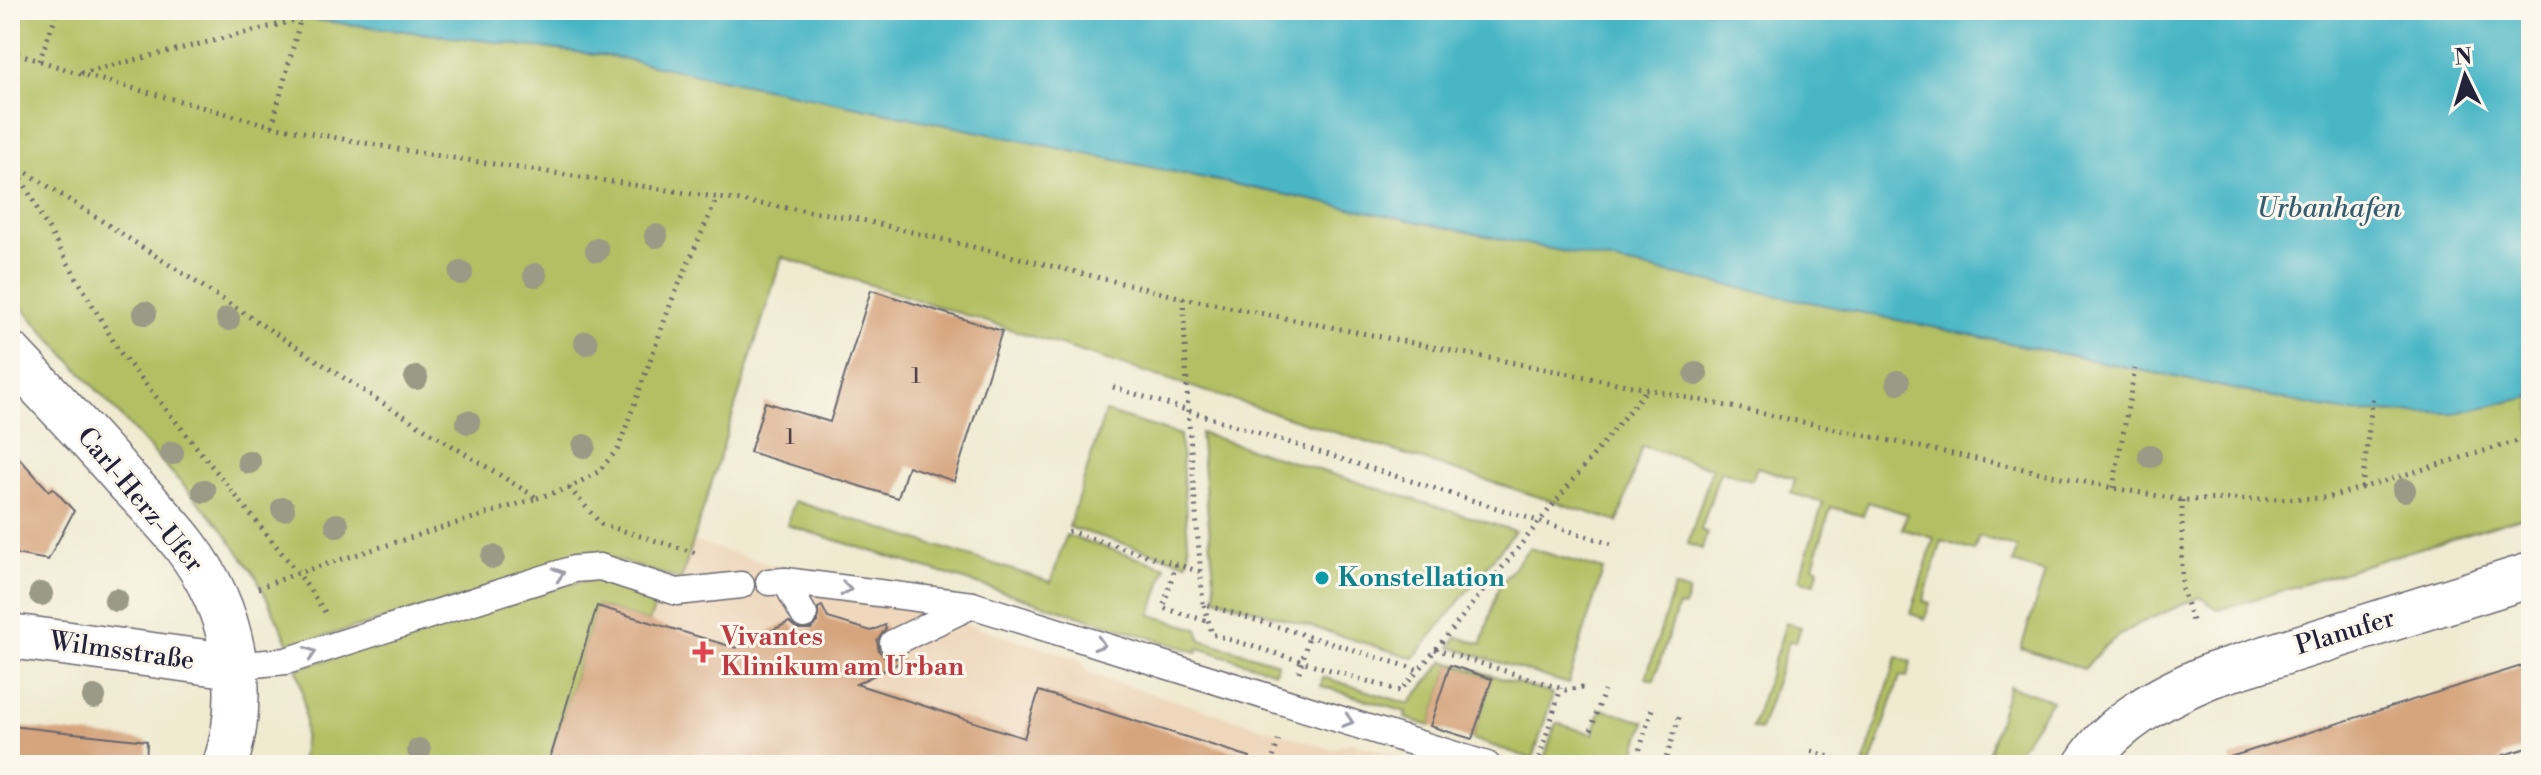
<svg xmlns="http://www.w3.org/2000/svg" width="2541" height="775" font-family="'Libre Bodoni',serif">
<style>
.built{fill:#eed7bb}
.green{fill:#b2bf62;stroke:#6a704e;stroke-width:2}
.water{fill:#4ab6c6;stroke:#366c80;stroke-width:2}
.building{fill:#d6a57e}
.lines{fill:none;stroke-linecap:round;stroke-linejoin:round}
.lane-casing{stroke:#6a6870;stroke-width:29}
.street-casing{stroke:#6a6870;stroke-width:47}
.path{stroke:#6a6870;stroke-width:5;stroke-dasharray:2 6;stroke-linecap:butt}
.lane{stroke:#fff;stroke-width:26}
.street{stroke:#fff;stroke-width:44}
.tree{fill:#9a9a86}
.oneway{stroke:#9c9ca7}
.culture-dot{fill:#0f9aa8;stroke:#fbf7ec;stroke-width:3}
.health-dot{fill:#e0444e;stroke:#fbf7ec;stroke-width:3}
.labels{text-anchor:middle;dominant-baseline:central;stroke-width:6;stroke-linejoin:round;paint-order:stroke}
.number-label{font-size:22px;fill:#4f434c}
.street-label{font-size:26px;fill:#22223b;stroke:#fbf7ec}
.culture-label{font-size:26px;font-weight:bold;fill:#0d838f;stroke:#fbf7ec;text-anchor:start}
.health-label{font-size:26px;font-weight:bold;fill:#be3a42;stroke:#fbf7ec;text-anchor:start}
.water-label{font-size:28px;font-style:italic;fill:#325d73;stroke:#fbf7ec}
</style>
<rect width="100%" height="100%" fill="#fbf7ec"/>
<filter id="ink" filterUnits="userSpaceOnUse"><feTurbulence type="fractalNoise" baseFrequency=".0125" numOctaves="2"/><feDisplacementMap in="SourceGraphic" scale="16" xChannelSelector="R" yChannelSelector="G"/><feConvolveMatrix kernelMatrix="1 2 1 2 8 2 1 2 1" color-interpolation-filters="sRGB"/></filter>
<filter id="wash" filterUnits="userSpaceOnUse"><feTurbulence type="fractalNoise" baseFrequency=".006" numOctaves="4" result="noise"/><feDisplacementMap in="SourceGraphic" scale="32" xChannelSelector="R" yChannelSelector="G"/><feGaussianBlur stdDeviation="1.8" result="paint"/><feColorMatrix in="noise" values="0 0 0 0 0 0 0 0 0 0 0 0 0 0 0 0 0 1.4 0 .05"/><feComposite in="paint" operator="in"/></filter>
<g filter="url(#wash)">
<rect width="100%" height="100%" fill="#f0ead1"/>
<polygon class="built" points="693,541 1031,644 1081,660 1089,674 1331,749 1352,742 1424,765 300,765 306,721 304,692 297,669 681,580"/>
<g class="green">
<polygon points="10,10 234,10 609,56 2346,412 2455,413 2531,397 2531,514 2219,610 2200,597 2138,624 2107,644 2084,669 2021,648 2045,573 2013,563 2017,548 1979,536 1974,551 1942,541 1923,601 1930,603 1925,619 1911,614 1934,538 1902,529 1907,514 1868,502 1863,516 1831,507 1813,566 1819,568 1814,584 1799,579 1823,503 1791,493 1795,479 1757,467 1752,480 1720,471 1701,530 1707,533 1702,549 1688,544 1712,468 1642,446 1618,522 782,257 681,580 607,557 290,646 257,578 220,526 10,294"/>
<polygon points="1105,412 1180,435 1189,555 1187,563 1069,527"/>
<polygon points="1200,433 1515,531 1414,658 1216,598"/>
<polygon points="794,501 1051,582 1066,535 1166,567 1151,615 1198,629 1201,640 1278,663 1275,672 1199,648 1197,652 787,525"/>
<polygon points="1529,548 1603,570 1568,684 1450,647 1457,637 1482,644 1498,588"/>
<path d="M602,580L658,598L649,622L597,606L548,765H300C308,731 306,702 297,669L580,581Z"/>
<polygon points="1674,587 1689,592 1684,607 1678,606 1654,680 1646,678"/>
<polygon points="1786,623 1801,627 1796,642 1789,641 1760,730 1752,728"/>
<polygon points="1897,657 1911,662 1907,677 1900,676 1871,765 1864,763"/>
<polygon points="1444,661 1553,694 1533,759 1472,739 1491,679 1450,666 1430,726 1405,718 1406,712 1321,686 1323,677 1409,704"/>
<polygon points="2009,686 2052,700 2009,765 1985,765"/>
<polygon points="1601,709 1645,722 1631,765 1553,765 1543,762 1556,723 1593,734"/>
</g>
<polygon class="water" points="234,10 2531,10 2531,397 2455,413 2346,412 609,56"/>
<g id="blocks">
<g class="building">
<polygon points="871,290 1002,331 954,481 908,466 898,498 750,452 765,402 830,422"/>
<polygon points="10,448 49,491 53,488 74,511 48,560 15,554 16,551 10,550"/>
<polygon points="597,606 736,648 789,622 797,629 811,629 818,622 818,608 822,606 828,618 871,631 885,625 886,628 877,641 879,651 885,657 893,659 901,657 903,661 856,684 1024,738 1039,691 1250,757 1248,765 548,765"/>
<polygon points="2531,663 2531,747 2503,755 2498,765 2231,765 2230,757"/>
<polygon points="1450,665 1492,679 1472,739 1430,726"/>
<polygon points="10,726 147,741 146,765 10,765"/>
</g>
</g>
</g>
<g filter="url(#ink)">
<use href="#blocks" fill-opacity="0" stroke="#6a6870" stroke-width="2"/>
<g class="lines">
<defs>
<g id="lane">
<polyline points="785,581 804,615"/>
<polyline points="769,582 785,581 972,605 1487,765"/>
<polyline points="893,643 972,605"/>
<polyline points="235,666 286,661 574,569 600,567 677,592 741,585"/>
</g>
<g id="street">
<path d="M10,354C49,395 88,436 125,479C146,501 168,523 186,547C233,609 250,690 225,765"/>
<polyline points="10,636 235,666"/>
<path d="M2086,765C2114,721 2164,695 2212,675L2531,575"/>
</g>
</defs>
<use href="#lane" class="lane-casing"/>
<use href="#street" class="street-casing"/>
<g class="path">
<polyline points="10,51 80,74 272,126 420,153 854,218 1183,298 1647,389 2113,488 2182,500 2327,498 2531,437"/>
<polyline points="39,61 58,10"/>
<polyline points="81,73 302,19"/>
<polyline points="272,126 303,10"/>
<polygon points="14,164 381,402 537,498 298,573 119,351 41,216"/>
<polyline points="1183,298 1188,410 1203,604 1419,670 1647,389"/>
<polyline points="1113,387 1611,544"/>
<polyline points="569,488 601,524 696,553"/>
<polyline points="2113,488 2135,369"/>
<polyline points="2362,488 2373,394"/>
<polyline points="537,498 569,488 598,472 618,449 672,300 717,198"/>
<polyline points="2182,500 2182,589 2193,624"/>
<polyline points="1068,531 1201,572"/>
<polyline points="1176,564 1163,608 1207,621"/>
<polyline points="258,588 298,573 325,612"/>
<polyline points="1204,605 1212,634 1400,691 1419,670"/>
<polyline points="1435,649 1566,690 1588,686"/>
<polyline points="1299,672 1309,636"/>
<polyline points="1591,730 1604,691"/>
<polyline points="1811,751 1855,765"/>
<polyline points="1271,765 1280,735"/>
<polyline points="1537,765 1561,688"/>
<polyline points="1635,765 1653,706"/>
<polyline points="1664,765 1680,714"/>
</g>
<use href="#lane" class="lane"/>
<use href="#street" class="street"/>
</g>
<g class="tree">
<circle cx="656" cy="236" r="12"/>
<circle cx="597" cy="250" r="12"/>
<circle cx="461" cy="273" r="12"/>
<circle cx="535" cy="275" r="12"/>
<circle cx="145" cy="313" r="12"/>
<circle cx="228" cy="319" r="12"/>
<circle cx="586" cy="343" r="12"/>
<circle cx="1696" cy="374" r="12"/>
<circle cx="416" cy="378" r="12"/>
<circle cx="1898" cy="382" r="12"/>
<circle cx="468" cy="422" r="12"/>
<circle cx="584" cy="446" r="12"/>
<circle cx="172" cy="453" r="12"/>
<circle cx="2150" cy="456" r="12"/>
<circle cx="249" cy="462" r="12"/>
<circle cx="2404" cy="490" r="12"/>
<circle cx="204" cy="491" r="12"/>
<circle cx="283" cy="509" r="12"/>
<circle cx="337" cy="525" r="12"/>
<circle cx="493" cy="557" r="12"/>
<circle cx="41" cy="594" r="12"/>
<circle cx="116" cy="600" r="12"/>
<circle cx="94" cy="697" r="12"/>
<circle cx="419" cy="750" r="12"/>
</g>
<defs><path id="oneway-chevron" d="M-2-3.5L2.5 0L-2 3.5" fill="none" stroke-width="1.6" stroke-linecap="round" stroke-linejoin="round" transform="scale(2)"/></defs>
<g class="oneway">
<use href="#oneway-chevron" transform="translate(559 574) rotate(-18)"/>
<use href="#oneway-chevron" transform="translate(846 589) rotate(7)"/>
<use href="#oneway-chevron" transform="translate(1100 644) rotate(17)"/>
<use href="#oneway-chevron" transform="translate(311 653) rotate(-18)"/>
<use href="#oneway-chevron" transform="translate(1348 721) rotate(18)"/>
</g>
</g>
<circle class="culture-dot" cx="1322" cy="578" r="8"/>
<path class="health-dot" d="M699 640h8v8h8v8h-8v8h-8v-8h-8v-8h8z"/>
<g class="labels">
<g class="number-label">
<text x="916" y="376">1</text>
<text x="790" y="437">1</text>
</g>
<g class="street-label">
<text transform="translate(140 500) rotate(50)">Carl-Herz-Ufer</text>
<text transform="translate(2345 632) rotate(-17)">Planufer</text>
<text transform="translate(122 651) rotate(8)">Wilmsstraße</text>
</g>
<g class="culture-label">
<text x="1338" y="578">Konstellation</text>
</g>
<g class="health-label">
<text x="721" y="637">Vivantes<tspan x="721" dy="30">Klinikum am Urban</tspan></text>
</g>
<g class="water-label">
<text x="2329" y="208">Urbanhafen</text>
</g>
</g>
<rect width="2541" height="775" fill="none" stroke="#fbf7ec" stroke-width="40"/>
<g transform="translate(2465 76) rotate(355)" stroke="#fbf7ec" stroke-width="6" paint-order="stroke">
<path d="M0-6L14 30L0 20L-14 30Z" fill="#22223b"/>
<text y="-12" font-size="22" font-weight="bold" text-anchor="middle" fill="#22223b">N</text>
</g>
</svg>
